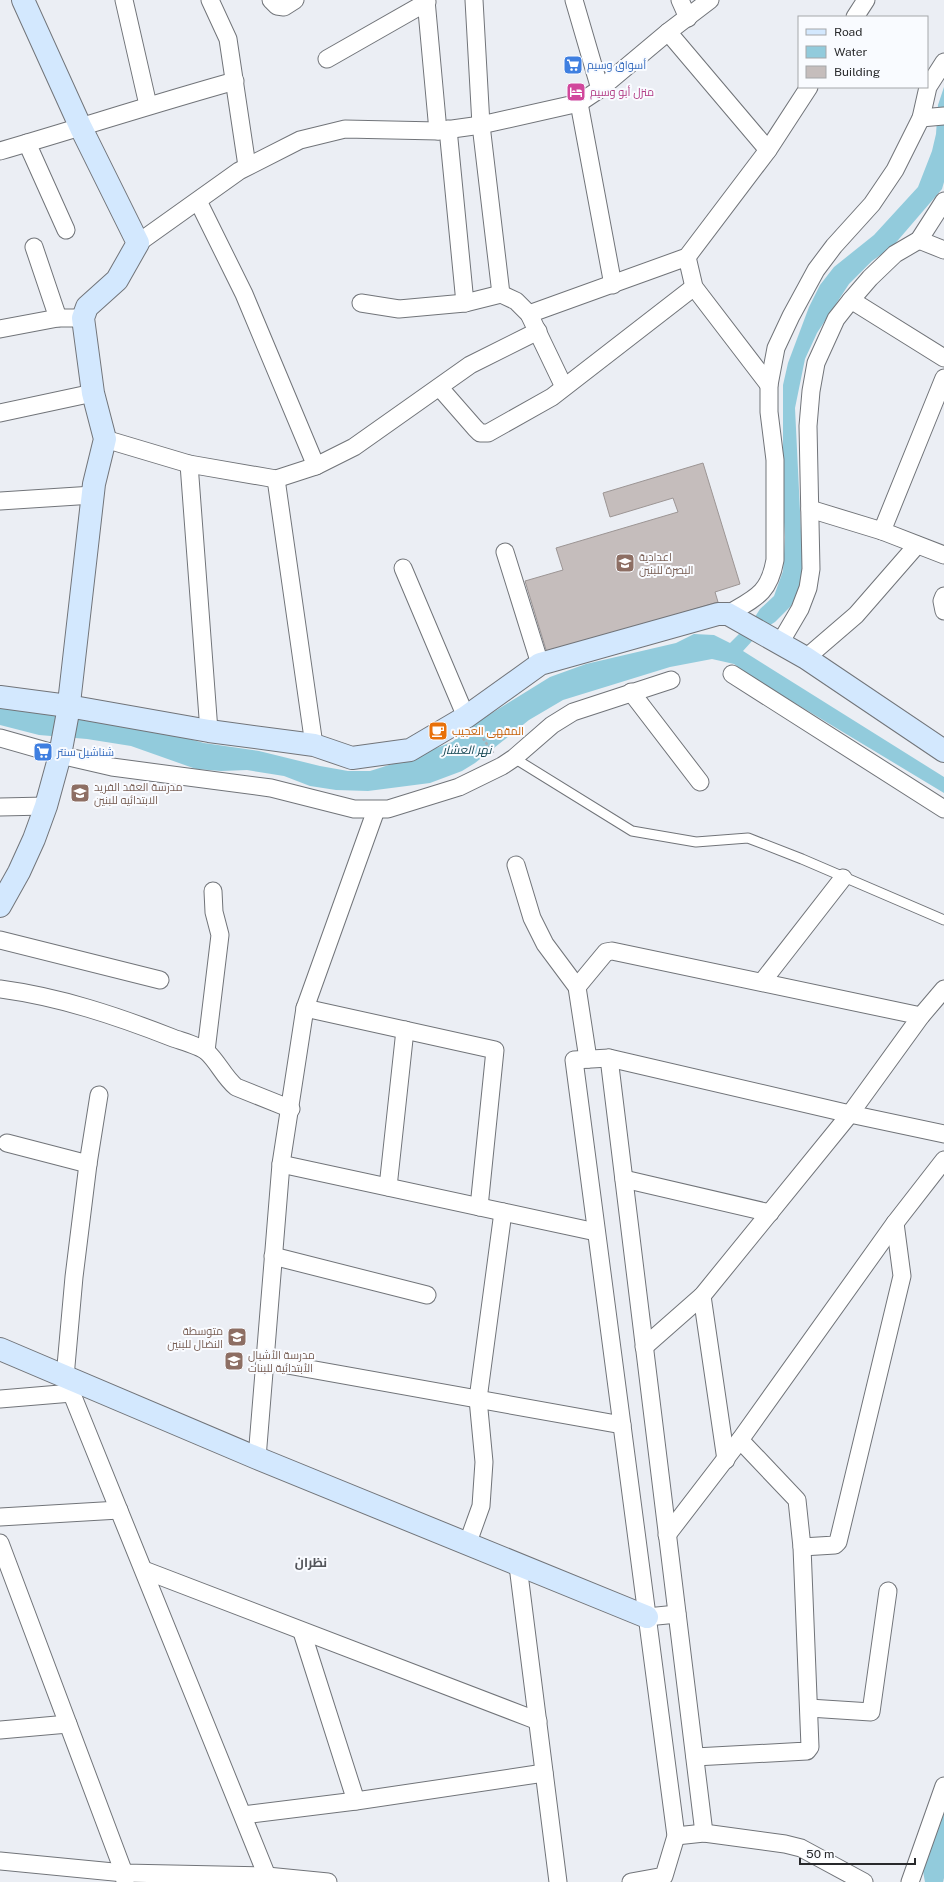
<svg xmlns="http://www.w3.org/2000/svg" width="944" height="1882" font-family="'Public Sans',Cairo,sans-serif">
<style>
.water{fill:#92cbdc}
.building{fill:#c5bdbc;stroke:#9c9594}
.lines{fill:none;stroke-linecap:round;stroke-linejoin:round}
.lane-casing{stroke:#717479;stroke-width:11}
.street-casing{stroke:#717479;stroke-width:19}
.secondary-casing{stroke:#717479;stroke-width:24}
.path{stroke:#adafb4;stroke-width:2.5;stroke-dasharray:3 2;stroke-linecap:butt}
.lane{stroke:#fff;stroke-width:9}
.street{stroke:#fff;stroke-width:17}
.secondary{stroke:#d3e8fe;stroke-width:22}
.labels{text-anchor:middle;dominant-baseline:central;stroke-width:4;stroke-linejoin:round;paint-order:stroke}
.shop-label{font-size:11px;fill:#366cbe;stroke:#f9fbff;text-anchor:start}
.hotel-label{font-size:11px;fill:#b23c85;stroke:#f9fbff;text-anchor:start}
.education-label{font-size:11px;fill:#785e54;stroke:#f9fbff;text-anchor:start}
.food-label{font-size:11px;fill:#c56008;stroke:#f9fbff;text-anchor:start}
.water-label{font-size:12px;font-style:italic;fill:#0c3f4c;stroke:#f9fbff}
.quarter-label{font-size:13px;font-weight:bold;fill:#53555a;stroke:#f9fbff}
</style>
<rect width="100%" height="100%" fill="#ebeef4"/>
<g class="water">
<polygon points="944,87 944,182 942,189 893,246 872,261 849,284 817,333 805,359 795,408 803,573 800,589 791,606 775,622 762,630 743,651 944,777 944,793 750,676 734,664 712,659 670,667 563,700 529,720 475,763 462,771 430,783 368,791 336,790 310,786 284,776 247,770 221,771 196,769 131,746 87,739 39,735 0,725 0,707 156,730 204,743 259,751 320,766 348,771 370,771 405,760 452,742 479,721 550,677 586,664 676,643 694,634 714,635 730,643 753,620 760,609 774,596 783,571 785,537 783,507 783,385 788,363 809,307 820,285 834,267 874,235 918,187 932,151 936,134 938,105"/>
<polygon points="944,1809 944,1878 943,1882 925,1882 923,1871"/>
</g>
<polygon class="building" points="703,463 740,584 715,592 718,602 547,653 525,581 563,570 556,548 678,512 673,498 610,517 603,493"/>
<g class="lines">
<defs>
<polyline id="lane" points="514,758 632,831 696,842 748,838 802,859 944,920"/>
<g id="street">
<polyline points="124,0 148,105"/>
<polyline points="210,0 228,39 247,166"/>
<polyline points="271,0 277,6 284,7 295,0"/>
<polyline points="426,0 438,131"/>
<polyline points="474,0 481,125 501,294 516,301 529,314 564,387"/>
<polyline points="574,0 600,89"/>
<polyline points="680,0 688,18"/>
<polyline points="855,17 866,0"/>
<polyline points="668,32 768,150"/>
<polyline points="327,59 427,2"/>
<polyline points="579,103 613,285"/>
<polyline points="921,118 944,116"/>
<polyline points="448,129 465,303"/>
<polyline points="27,143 66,230"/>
<path d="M0,151C79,128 156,103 235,81"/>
<polyline points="198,201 244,294 316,466"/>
<polyline points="919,240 944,250"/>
<polyline points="138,243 239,171 300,140 345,129 438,131 481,125 579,103 600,89 668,32 710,0"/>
<polyline points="34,247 58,318"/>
<polyline points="687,257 694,287 769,385"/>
<polyline points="851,300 944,358"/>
<polyline points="361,303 399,309 465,303 501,294"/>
<polyline points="529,314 687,257 768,150 809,87"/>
<polyline points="0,329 58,318 83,318"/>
<polyline points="440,388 475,428 480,433 488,433 552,397 694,287"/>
<polyline points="0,413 93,393"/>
<polyline points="105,439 189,464 276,479 316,466 354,447 470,365 538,331"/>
<polyline points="189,464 209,731"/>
<polyline points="276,479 314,745"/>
<polyline points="0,501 93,495"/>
<polyline points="810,509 882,531 944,555"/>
<polyline points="882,531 944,378"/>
<polyline points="505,552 540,664"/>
<polyline points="403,568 466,717"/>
<polyline points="944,596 942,601 944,611"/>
<path d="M728,614C755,598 769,594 775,560V460L769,412V385L776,348L791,316L816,270L834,246L872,204L895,170L921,118L928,87L944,62"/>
<polyline points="780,643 800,609 808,588 811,569 808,426 811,391 816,363 836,319 851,300 870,278 895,254 919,240 944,201"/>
<polyline points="806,658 856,615 917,545"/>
<polyline points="732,674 944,809"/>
<polyline points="631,692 700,782"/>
<polyline points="0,738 60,755 112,767 271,788 354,809 388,809 459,787 502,766 514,758 552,725 573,712 671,680"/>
<polyline points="0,807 46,806"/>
<polyline points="516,865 532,918 545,944 577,987 588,1059"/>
<polyline points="0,940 160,980"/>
<polyline points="762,982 843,878"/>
<polyline points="577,987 606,952 612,951 921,1016"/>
<path d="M0,989C60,997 117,1016 173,1038C181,1041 200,1046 207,1052C218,1062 224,1077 236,1087L291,1109"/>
<polyline points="305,1008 495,1050 479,1207"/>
<polyline points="206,1051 220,935 214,912 213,891"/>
<polyline points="609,1058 704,1833"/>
<polyline points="99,1095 88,1164 74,1277 65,1377 267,1876"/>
<polyline points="7,1143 88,1164"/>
<polyline points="281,1164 596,1232"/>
<polyline points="624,1179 770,1213"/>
<polyline points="388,1187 405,1030"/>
<polyline points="273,1256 427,1295"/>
<polyline points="702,1296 726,1460"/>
<polyline points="644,1347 702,1296 850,1114 921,1016 944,989"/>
<polyline points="265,1361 622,1425"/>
<polyline points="0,1399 72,1393"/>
<polyline points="257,1458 281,1164 305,1008 376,810"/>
<polyline points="0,1517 119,1510"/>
<polyline points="667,1535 740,1440 895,1223 944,1160"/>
<polyline points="0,1543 124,1873 125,1882"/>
<polyline points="467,1545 481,1506 484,1462 478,1399 503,1212"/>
<polyline points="802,1547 835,1545 838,1542 902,1276 895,1223"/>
<polyline points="518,1566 558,1882"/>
<polyline points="144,1570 538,1721"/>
<polyline points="647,1617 677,1614"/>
<polyline points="302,1632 356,1801"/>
<polyline points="809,1708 871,1712 888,1591"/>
<polyline points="0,1730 68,1724"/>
<polyline points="695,1757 807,1751 810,1747 802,1547 797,1500 740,1440"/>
<polyline points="243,1815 356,1801 544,1773"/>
<polyline points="676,1836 704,1833 785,1844 801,1848 864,1882"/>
<polyline points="0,1861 124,1873 267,1876 328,1882"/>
<polyline points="631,1882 664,1876 676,1836 574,1060 609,1058 850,1114 944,1134"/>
<polyline points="910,1882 944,1786"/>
</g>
<g id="secondary">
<polyline points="0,697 68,706 209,731 314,745 352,758 410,750 466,717 540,664 718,614 728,614 806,658 944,751"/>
<polyline points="0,906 19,872 34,839 46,806 60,755 68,712 94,484 105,439 93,393 83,318 87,307 117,280 138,243 81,128 23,0"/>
<polyline points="0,1349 257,1458 647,1617"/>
</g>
</defs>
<use href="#lane" class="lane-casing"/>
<use href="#street" class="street-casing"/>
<use href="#secondary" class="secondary-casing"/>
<polyline class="path" points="477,730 494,754"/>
<use href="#lane" class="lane"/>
<use href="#street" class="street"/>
<use href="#secondary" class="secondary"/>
</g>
<defs>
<symbol id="supermarket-square" viewBox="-11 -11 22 22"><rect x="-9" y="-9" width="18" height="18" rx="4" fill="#3f7fe0" stroke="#f9fbff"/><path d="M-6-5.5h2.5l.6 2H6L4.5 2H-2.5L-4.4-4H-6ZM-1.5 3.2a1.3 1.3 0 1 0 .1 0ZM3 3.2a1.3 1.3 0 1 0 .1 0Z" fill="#fff"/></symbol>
<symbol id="hotel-square" viewBox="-11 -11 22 22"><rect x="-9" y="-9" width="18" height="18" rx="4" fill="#d1479c" stroke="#f9fbff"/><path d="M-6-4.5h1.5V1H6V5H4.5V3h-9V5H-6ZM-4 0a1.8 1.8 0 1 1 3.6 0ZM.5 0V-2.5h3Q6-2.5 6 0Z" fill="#fff"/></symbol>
<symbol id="school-square" viewBox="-11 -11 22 22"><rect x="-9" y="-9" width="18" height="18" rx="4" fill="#8d6e63" stroke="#f9fbff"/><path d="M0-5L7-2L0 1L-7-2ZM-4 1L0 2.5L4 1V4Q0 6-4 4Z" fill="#fff"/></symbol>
<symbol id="cafe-square" viewBox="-11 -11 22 22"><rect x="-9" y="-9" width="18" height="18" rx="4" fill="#e8710a" stroke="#f9fbff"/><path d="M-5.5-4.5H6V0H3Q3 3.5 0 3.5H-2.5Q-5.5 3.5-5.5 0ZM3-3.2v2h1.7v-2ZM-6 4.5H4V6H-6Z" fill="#fff"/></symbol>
</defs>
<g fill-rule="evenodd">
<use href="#supermarket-square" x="562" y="54" width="22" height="22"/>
<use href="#hotel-square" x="565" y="81" width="22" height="22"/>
<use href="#school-square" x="614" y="552" width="22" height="22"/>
<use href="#cafe-square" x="427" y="720" width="22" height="22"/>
<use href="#supermarket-square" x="32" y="741" width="22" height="22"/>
<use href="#school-square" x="69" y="782" width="22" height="22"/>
<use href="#school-square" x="226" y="1326" width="22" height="22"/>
<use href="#school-square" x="223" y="1350" width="22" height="22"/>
</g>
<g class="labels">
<g class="shop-label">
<text x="587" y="65">أسواق وسيم</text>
<text x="57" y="752">شناشيل سنتر</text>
</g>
<g class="hotel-label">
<text x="590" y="92">منزل أبو وسيم</text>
</g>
<g class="education-label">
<text x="639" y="557">اعدادية<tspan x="639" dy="13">البصرة للبنين</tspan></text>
<text x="94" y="787">مدرسة العقد الفريد<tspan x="94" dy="13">الابتدائيه للبنين</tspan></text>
<text x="223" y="1331" text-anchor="end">متوسطة<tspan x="223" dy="13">النضال للبنين</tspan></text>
<text x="248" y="1355">مدرسة الأشبال<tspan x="248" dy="13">الأبتدائية للبنات</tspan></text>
</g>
<g class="food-label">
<text x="452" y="731">المقهى العجيب</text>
</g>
<g class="water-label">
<text x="467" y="750">نهر العشار</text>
</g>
<g class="quarter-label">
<text x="311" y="1562">نظران</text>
</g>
</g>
<rect x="798" y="16" width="130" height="72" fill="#f9fbff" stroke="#a5a7aa"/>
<rect x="806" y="29" width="20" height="6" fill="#d3e8fe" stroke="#a5a7aa"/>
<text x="834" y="36" font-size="12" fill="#28292b">Road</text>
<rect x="806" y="46" width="20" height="12" fill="#92cbdc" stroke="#a5a7aa"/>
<text x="834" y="56" font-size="12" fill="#28292b">Water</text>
<rect x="806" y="66" width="20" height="12" fill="#c5bdbc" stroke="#a5a7aa"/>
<text x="834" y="76" font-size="12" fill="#28292b">Building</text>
<path d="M800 1858v6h115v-6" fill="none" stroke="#28292b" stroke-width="2"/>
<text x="806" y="1858" font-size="12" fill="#28292b" stroke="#f9fbff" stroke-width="3" paint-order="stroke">50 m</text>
</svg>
